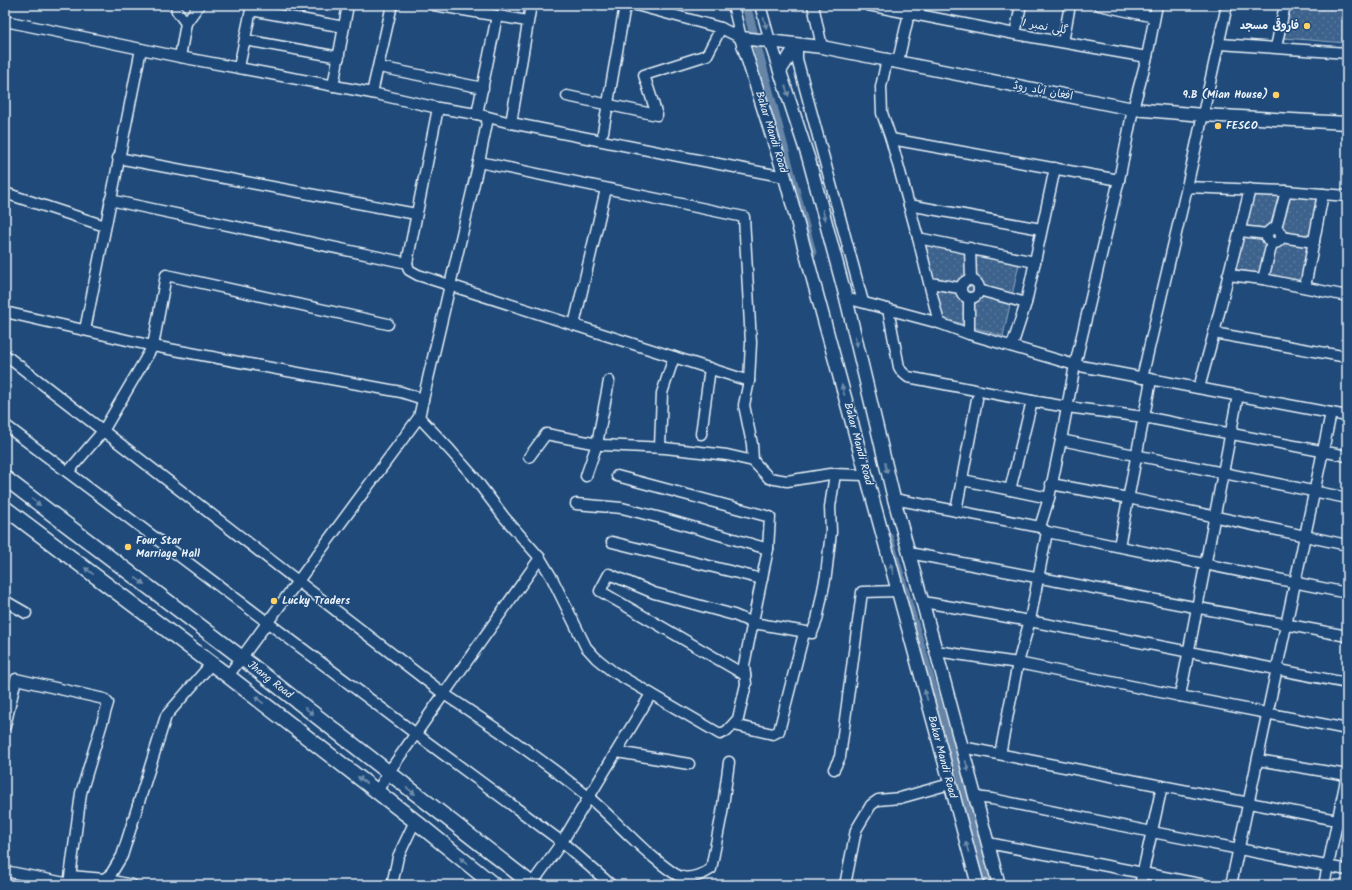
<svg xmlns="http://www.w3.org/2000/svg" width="1352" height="890" font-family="Kalam,'Playpen Sans Arabic',sans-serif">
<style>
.park{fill:url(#park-dots);stroke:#92aac2}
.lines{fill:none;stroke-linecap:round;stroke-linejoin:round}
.canal{stroke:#6685a7;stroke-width:9}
.minor-casing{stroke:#e8f1f8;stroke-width:13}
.major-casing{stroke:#e8f1f8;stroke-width:15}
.highway-casing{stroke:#e8f1f8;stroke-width:17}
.minor{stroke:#1f4a7a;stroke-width:10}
.major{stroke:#1f4a7a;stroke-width:12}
.highway{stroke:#1f4a7a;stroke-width:14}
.oneway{fill:#6f8dac}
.poi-dot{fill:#ffd166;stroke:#1f4a7a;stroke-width:1.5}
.labels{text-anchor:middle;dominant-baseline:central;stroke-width:3;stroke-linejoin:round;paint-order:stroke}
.poi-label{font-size:11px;font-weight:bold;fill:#e8f1f8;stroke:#1f4a7a;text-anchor:start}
.street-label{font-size:11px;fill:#e8f1f8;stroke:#1f4a7a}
</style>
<defs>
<pattern id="park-dots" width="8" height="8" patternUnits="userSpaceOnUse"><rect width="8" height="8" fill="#3c628c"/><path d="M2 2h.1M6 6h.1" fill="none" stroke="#58799d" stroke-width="1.8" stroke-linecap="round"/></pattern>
</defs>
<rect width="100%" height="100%" fill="#1f4a7a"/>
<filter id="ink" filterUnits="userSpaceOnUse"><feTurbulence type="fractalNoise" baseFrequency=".025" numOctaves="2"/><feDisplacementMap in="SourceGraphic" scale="8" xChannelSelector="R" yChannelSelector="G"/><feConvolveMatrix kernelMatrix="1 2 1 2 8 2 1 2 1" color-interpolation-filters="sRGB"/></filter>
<g filter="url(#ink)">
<g class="park">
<polygon points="1291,5 1347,5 1347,43 1284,38"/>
<polygon points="1253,194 1320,198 1304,282 1233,269"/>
<polygon points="919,236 1019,264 1003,336 939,317"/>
</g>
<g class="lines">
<g class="canal">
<polyline points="746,5 812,253"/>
<polyline points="889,538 953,757 987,885"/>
</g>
<defs>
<g id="minor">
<polyline points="176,5 177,11 186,23"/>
<polyline points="434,5 527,21"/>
<polyline points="636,5 721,28 741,38"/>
<polyline points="733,5 741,38"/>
<polyline points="760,5 770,41"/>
<polyline points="813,5 822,47"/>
<polyline points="868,5 1015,34 1147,57"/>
<polyline points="1099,5 1154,17"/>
<polyline points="251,10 344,27"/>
<polyline points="5,21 180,57 372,93 438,108 477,114 511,123 785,177"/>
<polyline points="1015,34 1021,5"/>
<polyline points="245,40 339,57"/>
<polyline points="1063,42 1070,5"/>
<polyline points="1220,44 1347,53"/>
<polyline points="797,45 797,59 863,302"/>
<polyline points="1276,47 1285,5"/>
<polyline points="180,57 186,23 199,5"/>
<polyline points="887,59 881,87 882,113 891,139 918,238 939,323"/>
<polyline points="898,61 911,5"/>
<polyline points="239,67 252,5"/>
<polyline points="379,67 483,88"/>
<polyline points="333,86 348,5"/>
<polyline points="372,93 392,5"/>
<polyline points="567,96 657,115 644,75 707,55 721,28"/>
<polyline points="477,114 497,16"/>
<polyline points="511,123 531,5"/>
<polyline points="603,132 624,11 629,5"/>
<polyline points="891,139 1119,180"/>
<polyline points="118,158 416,214"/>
<polyline points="479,162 744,217 751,343 749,381 744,405 752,444 753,461"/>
<polyline points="1187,187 1286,191 1347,196"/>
<polyline points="5,193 105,226"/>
<polyline points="110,200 407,263 409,270 418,275 749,381"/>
<polyline points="909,205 1041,229"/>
<polyline points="1276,228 1286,191"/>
<circle cx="1274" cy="236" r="7"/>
<polyline points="1240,231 1267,234"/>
<polyline points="1281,237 1314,242"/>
<polyline points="918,238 1035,262"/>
<polyline points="970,248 971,279"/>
<polyline points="407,263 438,108"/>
<polyline points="1228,275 1263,279 1347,296"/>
<polyline points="1263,279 1272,243"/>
<circle cx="970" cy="289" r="9"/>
<polyline points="930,283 960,288"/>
<polyline points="1305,287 1323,194"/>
<polyline points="979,290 1026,303"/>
<polyline points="846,298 939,323 969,334 1075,365 1347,416"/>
<polyline points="969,298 969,334"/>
<polyline points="888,309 899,367 902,372 908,377 1032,401 1067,407 1144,417 1347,456"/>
<polyline points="5,312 153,346 401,392 423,399"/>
<polyline points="574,325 606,189"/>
<polyline points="85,330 141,49"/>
<polyline points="1214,333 1347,357"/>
<polyline points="1012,346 1026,303 1055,168"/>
<path d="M5,355L444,694C493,726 542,759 587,796C603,809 617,824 632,838C640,846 672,875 682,877C691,879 704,874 711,869L722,813L729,762"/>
<polyline points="1142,378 1187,187 1227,5"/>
<polyline points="1199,388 1214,333 1250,189"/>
<polyline points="419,417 450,450 473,476 504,517 540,558 552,578 586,647 596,658 612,671 720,734 727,731 738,719 746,684 744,665 768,549 770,517 617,476"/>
<polyline points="5,425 416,734 562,842 611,885"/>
<polyline points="701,434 710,368"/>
<polyline points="1061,440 1347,498"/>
<polyline points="660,447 662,393 674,357"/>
<polyline points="529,457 546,434 603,445 665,448 727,455 753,461 769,478 787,481 830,474 866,475"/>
<polyline points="68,472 103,431 153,346 166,275 388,324"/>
<polyline points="586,476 597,444 609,381"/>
<polyline points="963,480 1049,498"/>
<polyline points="1051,484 1128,498 1347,545"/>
<polyline points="1010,490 1032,401"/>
<polyline points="894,499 1040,527 1047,532 1347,593"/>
<polyline points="576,504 622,508 661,518 768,549"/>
<polyline points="956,511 977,399"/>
<polyline points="1040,527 1049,498 1061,440 1075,365 1119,180 1133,109 1147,57 1157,5"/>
<polyline points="612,542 762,579"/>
<polyline points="1119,546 1151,380"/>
<polyline points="909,553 1347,636"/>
<polyline points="5,601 26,613"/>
<path d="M923,602C1065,626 1206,656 1347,683"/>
<polyline points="936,651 1018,663 1180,696 1347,729"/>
<polyline points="745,675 600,591 609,574 654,593 734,615 753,623 812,633 817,620 826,575 831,532 830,507 835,474"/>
<polyline points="228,676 419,417 479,162 488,118"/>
<polyline points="1180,696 1238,395"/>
<polyline points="734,725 773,734 779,731 804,633"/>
<polyline points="5,726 16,679 104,699 108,703 81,793 69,885"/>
<polyline points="962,747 1347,822"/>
<polyline points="617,752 689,764"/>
<polyline points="1000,754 1018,663 1030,620 1047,532"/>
<polyline points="1258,760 1347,775"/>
<polyline points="834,769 840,757 862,592 898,591"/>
<polyline points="377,792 388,773 540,558"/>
<polyline points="975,797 992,799 1152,832 1347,870"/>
<polyline points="988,843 1205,885"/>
<polyline points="5,871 70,884"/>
<polyline points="71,876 104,879 132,885"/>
<polyline points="104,879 111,874 122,856 166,716 212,663"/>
<polyline points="392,885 398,857 415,821"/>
<polyline points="531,885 562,842 651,694"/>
<polyline points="845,885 856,830 871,805 878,800 900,798 950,784"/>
<polyline points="1140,885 1162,786"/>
<polyline points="1231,885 1331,413"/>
<polyline points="1324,885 1347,775"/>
</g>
<g id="major">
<polyline points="770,41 809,160 846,298 894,499 936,651 999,885"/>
<polyline points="780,71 797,45"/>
<polyline points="978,885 785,177 741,38 822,47 1133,109 1203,115 1347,123"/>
</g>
<g id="highway">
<polyline points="5,478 242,658 533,885"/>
<polyline points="5,508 228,676 415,821 494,885"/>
</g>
</defs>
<use href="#minor" class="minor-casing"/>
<use href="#major" class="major-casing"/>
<use href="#highway" class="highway-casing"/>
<use href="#minor" class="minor"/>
<use href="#major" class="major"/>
<use href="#highway" class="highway"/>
</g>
<defs><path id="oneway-solid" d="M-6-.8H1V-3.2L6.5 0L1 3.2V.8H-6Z"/></defs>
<g class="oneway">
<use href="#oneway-solid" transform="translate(765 23) rotate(75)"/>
<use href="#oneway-solid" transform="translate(787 91) rotate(72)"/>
<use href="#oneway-solid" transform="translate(824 215) rotate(75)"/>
<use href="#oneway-solid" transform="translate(856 341) rotate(77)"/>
<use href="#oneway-solid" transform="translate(843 390) rotate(-105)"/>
<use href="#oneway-solid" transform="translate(886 468) rotate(77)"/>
<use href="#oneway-solid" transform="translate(36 502) rotate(37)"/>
<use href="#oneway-solid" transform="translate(892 569) rotate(-105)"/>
<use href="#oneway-solid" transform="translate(89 571) rotate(-143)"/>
<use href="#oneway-solid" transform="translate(140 581) rotate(37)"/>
<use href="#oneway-solid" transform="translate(926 695) rotate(-105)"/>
<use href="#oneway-solid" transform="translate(259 700) rotate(-142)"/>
<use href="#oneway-solid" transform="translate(309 711) rotate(38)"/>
<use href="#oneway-solid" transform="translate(967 766) rotate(75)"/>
<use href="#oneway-solid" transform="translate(362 780) rotate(-142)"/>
<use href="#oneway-solid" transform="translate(411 791) rotate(38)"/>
<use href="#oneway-solid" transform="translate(967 847) rotate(-106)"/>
<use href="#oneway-solid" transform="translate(464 861) rotate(-141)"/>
</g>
</g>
<g class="poi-dot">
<circle cx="1307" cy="26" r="4"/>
<circle cx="1276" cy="95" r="4"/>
<circle cx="1218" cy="126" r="4"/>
<circle cx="128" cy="547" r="4"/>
<circle cx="274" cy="601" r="4"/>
</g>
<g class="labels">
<g class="poi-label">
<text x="1299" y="26" text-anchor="end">فاروقی مسجد</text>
<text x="1268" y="95" text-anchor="end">9.B (Mian House)</text>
<text x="1226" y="126">FESCO</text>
<text x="136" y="541">Four Star<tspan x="136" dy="13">Marriage Hall</tspan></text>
<text x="282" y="601">Lucky Traders</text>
</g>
<g class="street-label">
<text transform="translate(1045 27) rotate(10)">گلی نمبر 1</text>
<text transform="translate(1043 91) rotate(11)">افغان آباد روڈ</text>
<text transform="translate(771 132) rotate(73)">Bakar Mandi Road</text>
<text transform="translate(858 444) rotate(75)">Bakar Mandi Road</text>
<text transform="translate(270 680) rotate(38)">Jhang Road</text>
<text transform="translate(942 757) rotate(75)">Bakar Mandi Road</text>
</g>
</g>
<rect width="1352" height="890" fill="none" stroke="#1f4a7a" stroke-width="20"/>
<rect x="10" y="10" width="1332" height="870" fill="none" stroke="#e8f1f8" stroke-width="1.5" filter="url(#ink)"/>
</svg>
